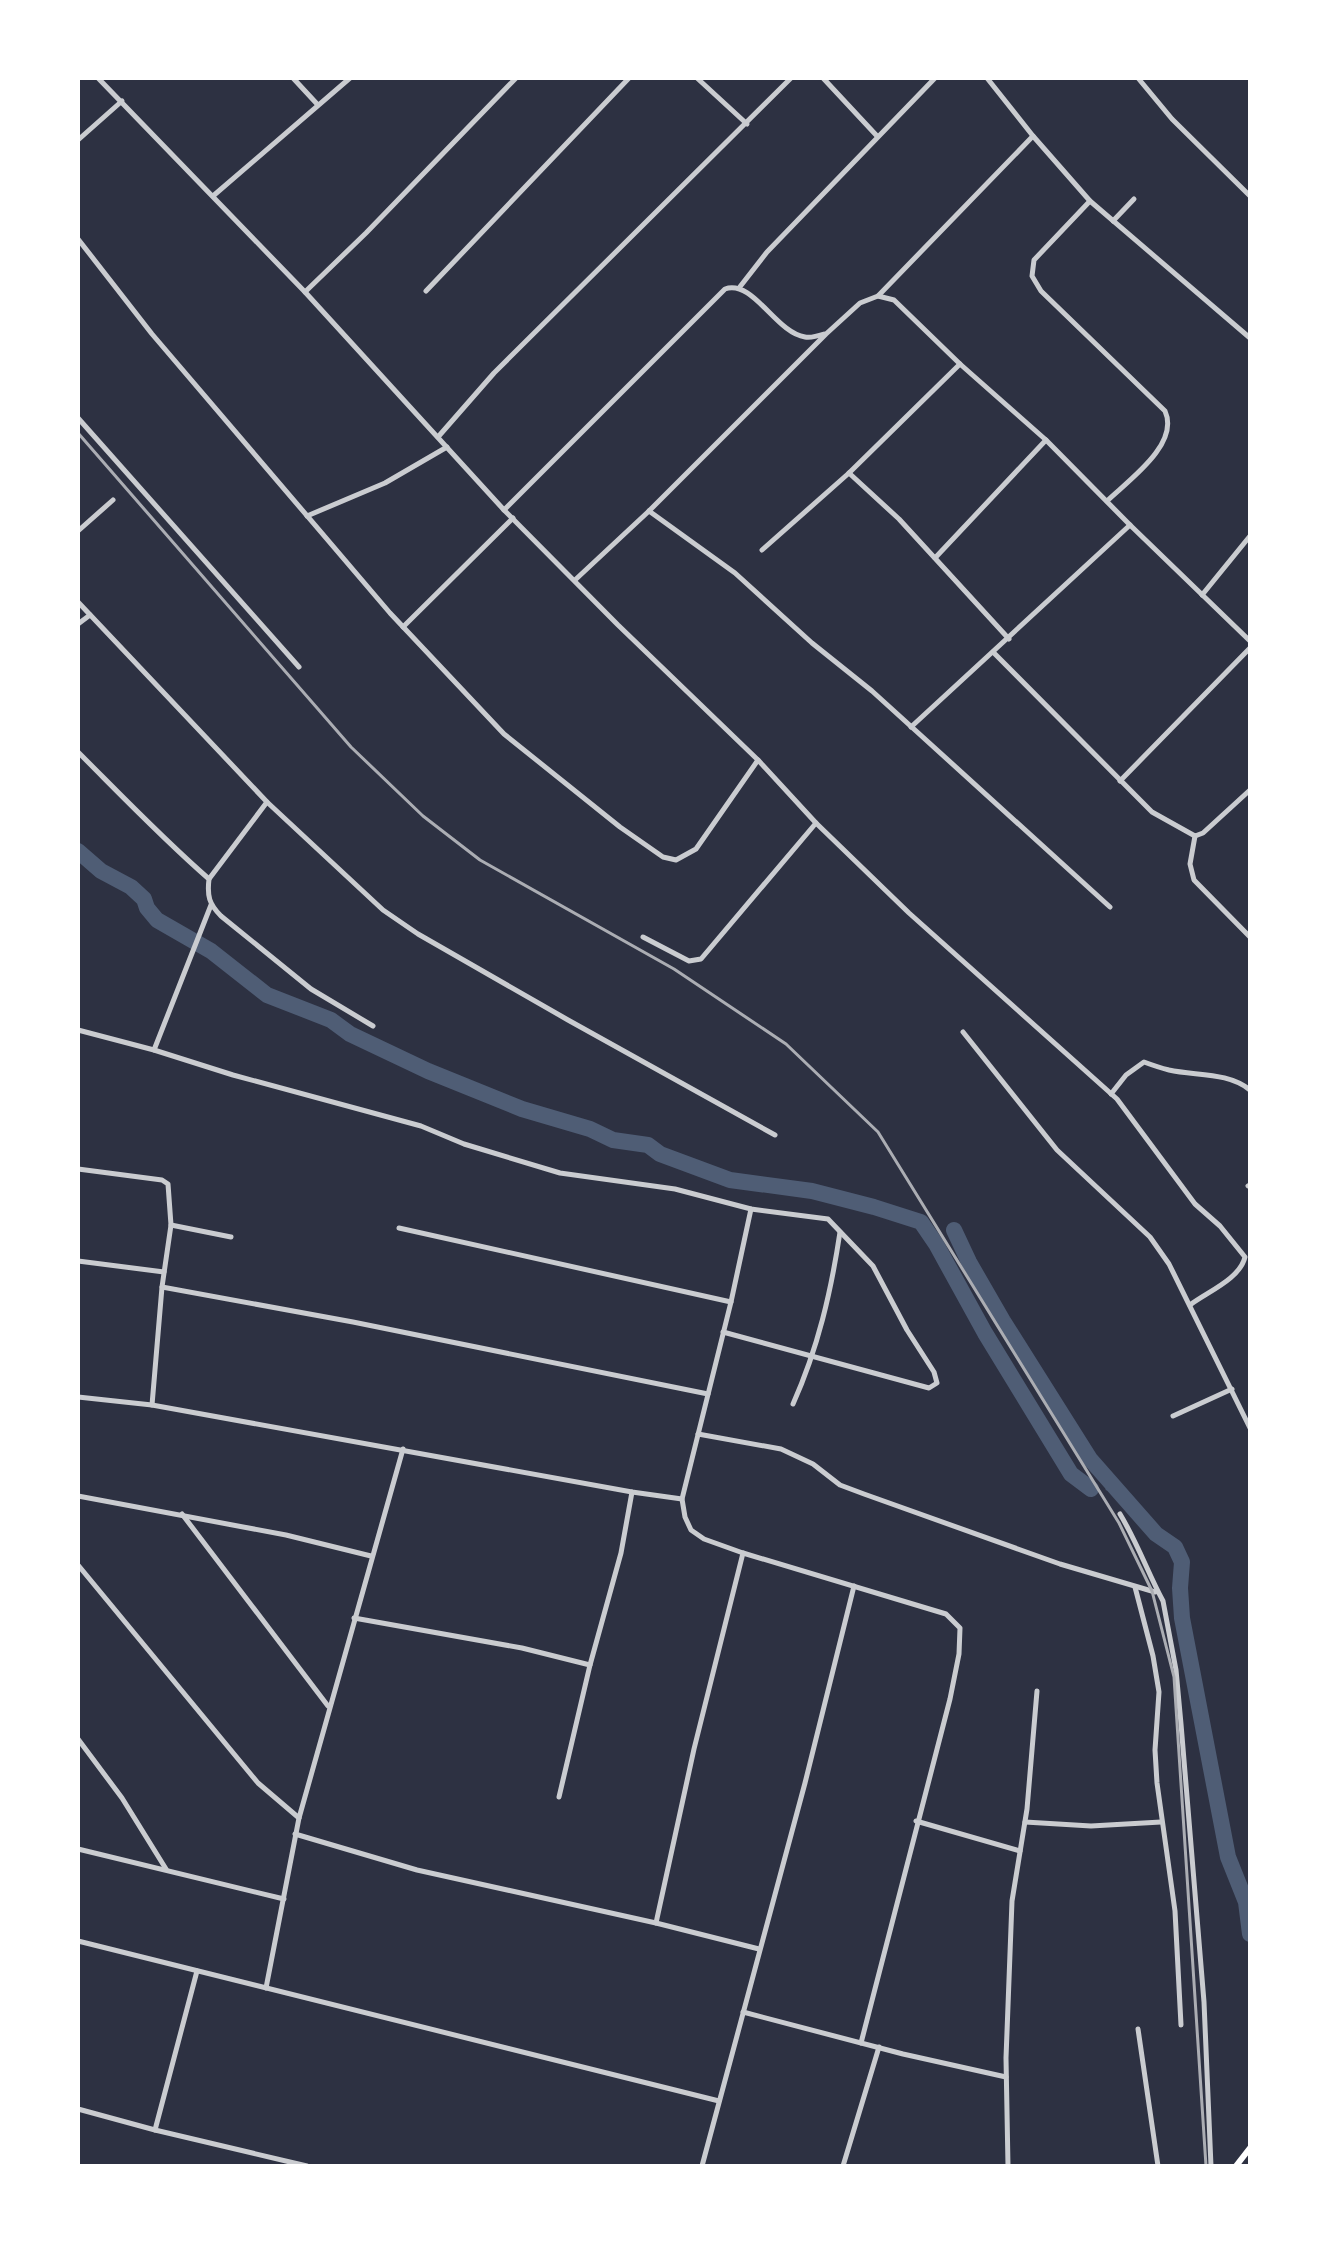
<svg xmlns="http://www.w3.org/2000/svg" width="1328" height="2244" font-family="'Varela Round',sans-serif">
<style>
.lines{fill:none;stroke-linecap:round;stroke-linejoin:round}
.stream{stroke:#4f5d75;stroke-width:3}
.river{stroke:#4f5d75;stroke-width:16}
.minor{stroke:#caccd0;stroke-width:5}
.secondary{stroke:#fff;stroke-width:6}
.rail{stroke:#abadb3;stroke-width:3}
</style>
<rect width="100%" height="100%" fill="#2d3142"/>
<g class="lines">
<polyline class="stream" points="1107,1489 1111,1481"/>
<g class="river">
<polyline points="78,851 101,871 131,887 144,899 147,908 157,920 211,951 267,995 331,1020 350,1034 428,1071 522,1109 590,1129 613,1140 648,1145 660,1154 730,1180 812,1191 874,1207 921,1222 936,1244 985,1333 1071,1474 1091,1489"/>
<polyline points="954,1230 969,1262 1003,1321 1090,1459 1156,1534 1175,1547 1182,1562 1180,1588 1182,1618 1228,1857 1246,1902 1250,1934"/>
</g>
<g class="minor">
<path d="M98,78L305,292L504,510L618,625L758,760L816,823L909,913L1117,1099L1195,1204L1220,1226L1245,1257C1240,1279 1207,1292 1190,1305"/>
<polyline points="293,78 318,105"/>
<polyline points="697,78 747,124"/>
<polyline points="823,78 877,136"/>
<polyline points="987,78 1033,136 1090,201 1250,338"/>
<polyline points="1138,78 1172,119 1250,196"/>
<polyline points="78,140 122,101"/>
<polyline points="213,196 350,78"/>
<path d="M1090,201L1034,260L1032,276L1041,291L1165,411C1180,444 1129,480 1107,501"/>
<polyline points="1113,221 1134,199"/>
<polyline points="78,239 152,334 390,613 504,734 620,827 663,857 676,860 696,849 758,760"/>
<polyline points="739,288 767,252 935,78"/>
<polyline points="426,291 629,78"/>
<polyline points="305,292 366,233 516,78"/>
<polyline points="878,296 894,300 960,364 1046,440 1130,525 1250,641"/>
<polyline points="78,418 299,667"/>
<polyline points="438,437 494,373 791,78"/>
<polyline points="849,473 899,519 1009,639"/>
<path d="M504,510L725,289C753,279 776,333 805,337C811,338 818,336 824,334"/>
<polyline points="649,511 735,573 812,643 872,691 1110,907"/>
<polyline points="307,516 385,483 447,447"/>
<polyline points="78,531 113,500"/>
<polyline points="762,550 849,473 960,364"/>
<polyline points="935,558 1046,440"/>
<polyline points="575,580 649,511 826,334 860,303 878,296 1033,136"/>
<polyline points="1202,595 1250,536"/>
<polyline points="78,602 267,802 383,910 418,934 568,1020 775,1135"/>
<polyline points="78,624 90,615"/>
<polyline points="403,627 513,518"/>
<polyline points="993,652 1152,812 1195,836 1203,833 1250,790"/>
<polyline points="911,727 1130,525"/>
<path d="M78,752C121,795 163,839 209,879C207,896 209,904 221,916L311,989L373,1026"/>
<polyline points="1120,781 1250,648"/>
<polyline points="1195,836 1190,864 1194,880 1250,937"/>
<polyline points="209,879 267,802"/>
<polyline points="643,937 689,961 701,959 816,823"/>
<polyline points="78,1030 154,1050 233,1075 421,1126 464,1144 560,1173 675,1189 751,1209 828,1219 873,1266 907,1330 934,1372 937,1383 929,1388 723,1332"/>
<polyline points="963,1032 1057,1150 1150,1237 1169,1264 1250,1428"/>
<polyline points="154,1050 211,905"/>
<path d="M1111,1094L1126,1075L1144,1062C1152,1065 1161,1068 1169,1070C1196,1076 1228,1072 1250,1090"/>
<polyline points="78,1169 162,1180 168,1184 171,1225 162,1287 152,1405"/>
<polyline points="1248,1186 1250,1185"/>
<polyline points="751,1209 731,1302 682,1499 685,1517 691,1530 704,1539 743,1553 946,1614 960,1628 959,1654 950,1699 861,2043"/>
<polyline points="171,1225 231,1237"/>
<polyline points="399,1228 731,1302"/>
<polyline points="78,1261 164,1272"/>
<polyline points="162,1287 353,1322 708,1394"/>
<polyline points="78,1397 152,1405 632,1492 682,1499"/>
<path d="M793,1404C818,1348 831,1292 840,1232"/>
<polyline points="1173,1416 1232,1389"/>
<polyline points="698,1434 781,1449 813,1464 840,1485 864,1494 1060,1564 1155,1592"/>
<polyline points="78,1496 286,1535 371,1556"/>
<polyline points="182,1514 328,1706"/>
<path d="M1120,1514C1137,1542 1148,1573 1163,1601L1176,1670L1181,1724L1204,2002L1211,2166"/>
<polyline points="78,1565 258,1783 299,1818"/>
<polyline points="1135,1587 1153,1656 1159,1692 1155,1750 1157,1783 1175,1911 1181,2025"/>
<polyline points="354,1618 522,1648 590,1665"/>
<polyline points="78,1739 122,1798 166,1869"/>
<polyline points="559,1797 590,1665 621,1553 632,1492"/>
<polyline points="916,1821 1020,1851"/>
<polyline points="1025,1822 1091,1826 1161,1822"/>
<polyline points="295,1834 417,1870 656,1923 759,1949"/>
<polyline points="78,1849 284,1899"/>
<polyline points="656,1923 694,1749 743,1553"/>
<polyline points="78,1941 719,2101"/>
<polyline points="266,1988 299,1818 403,1449"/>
<polyline points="743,2012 903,2054 1006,2077"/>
<polyline points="1138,2029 1158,2166"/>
<polyline points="78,2109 155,2130 307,2166"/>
<polyline points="155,2130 197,1971"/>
<polyline points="702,2166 805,1783 854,1586"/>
<polyline points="843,2166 879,2047"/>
<polyline points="1008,2166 1006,2058 1012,1901 1027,1809 1037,1691"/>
</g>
<polyline class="secondary" points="1236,2166 1250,2148"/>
<polyline class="rail" points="78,433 351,747 423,816 480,860 674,969 786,1044 878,1132 1119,1523 1152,1591 1174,1677 1206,2166"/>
</g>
<rect width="1328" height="2244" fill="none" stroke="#ffffff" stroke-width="160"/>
</svg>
